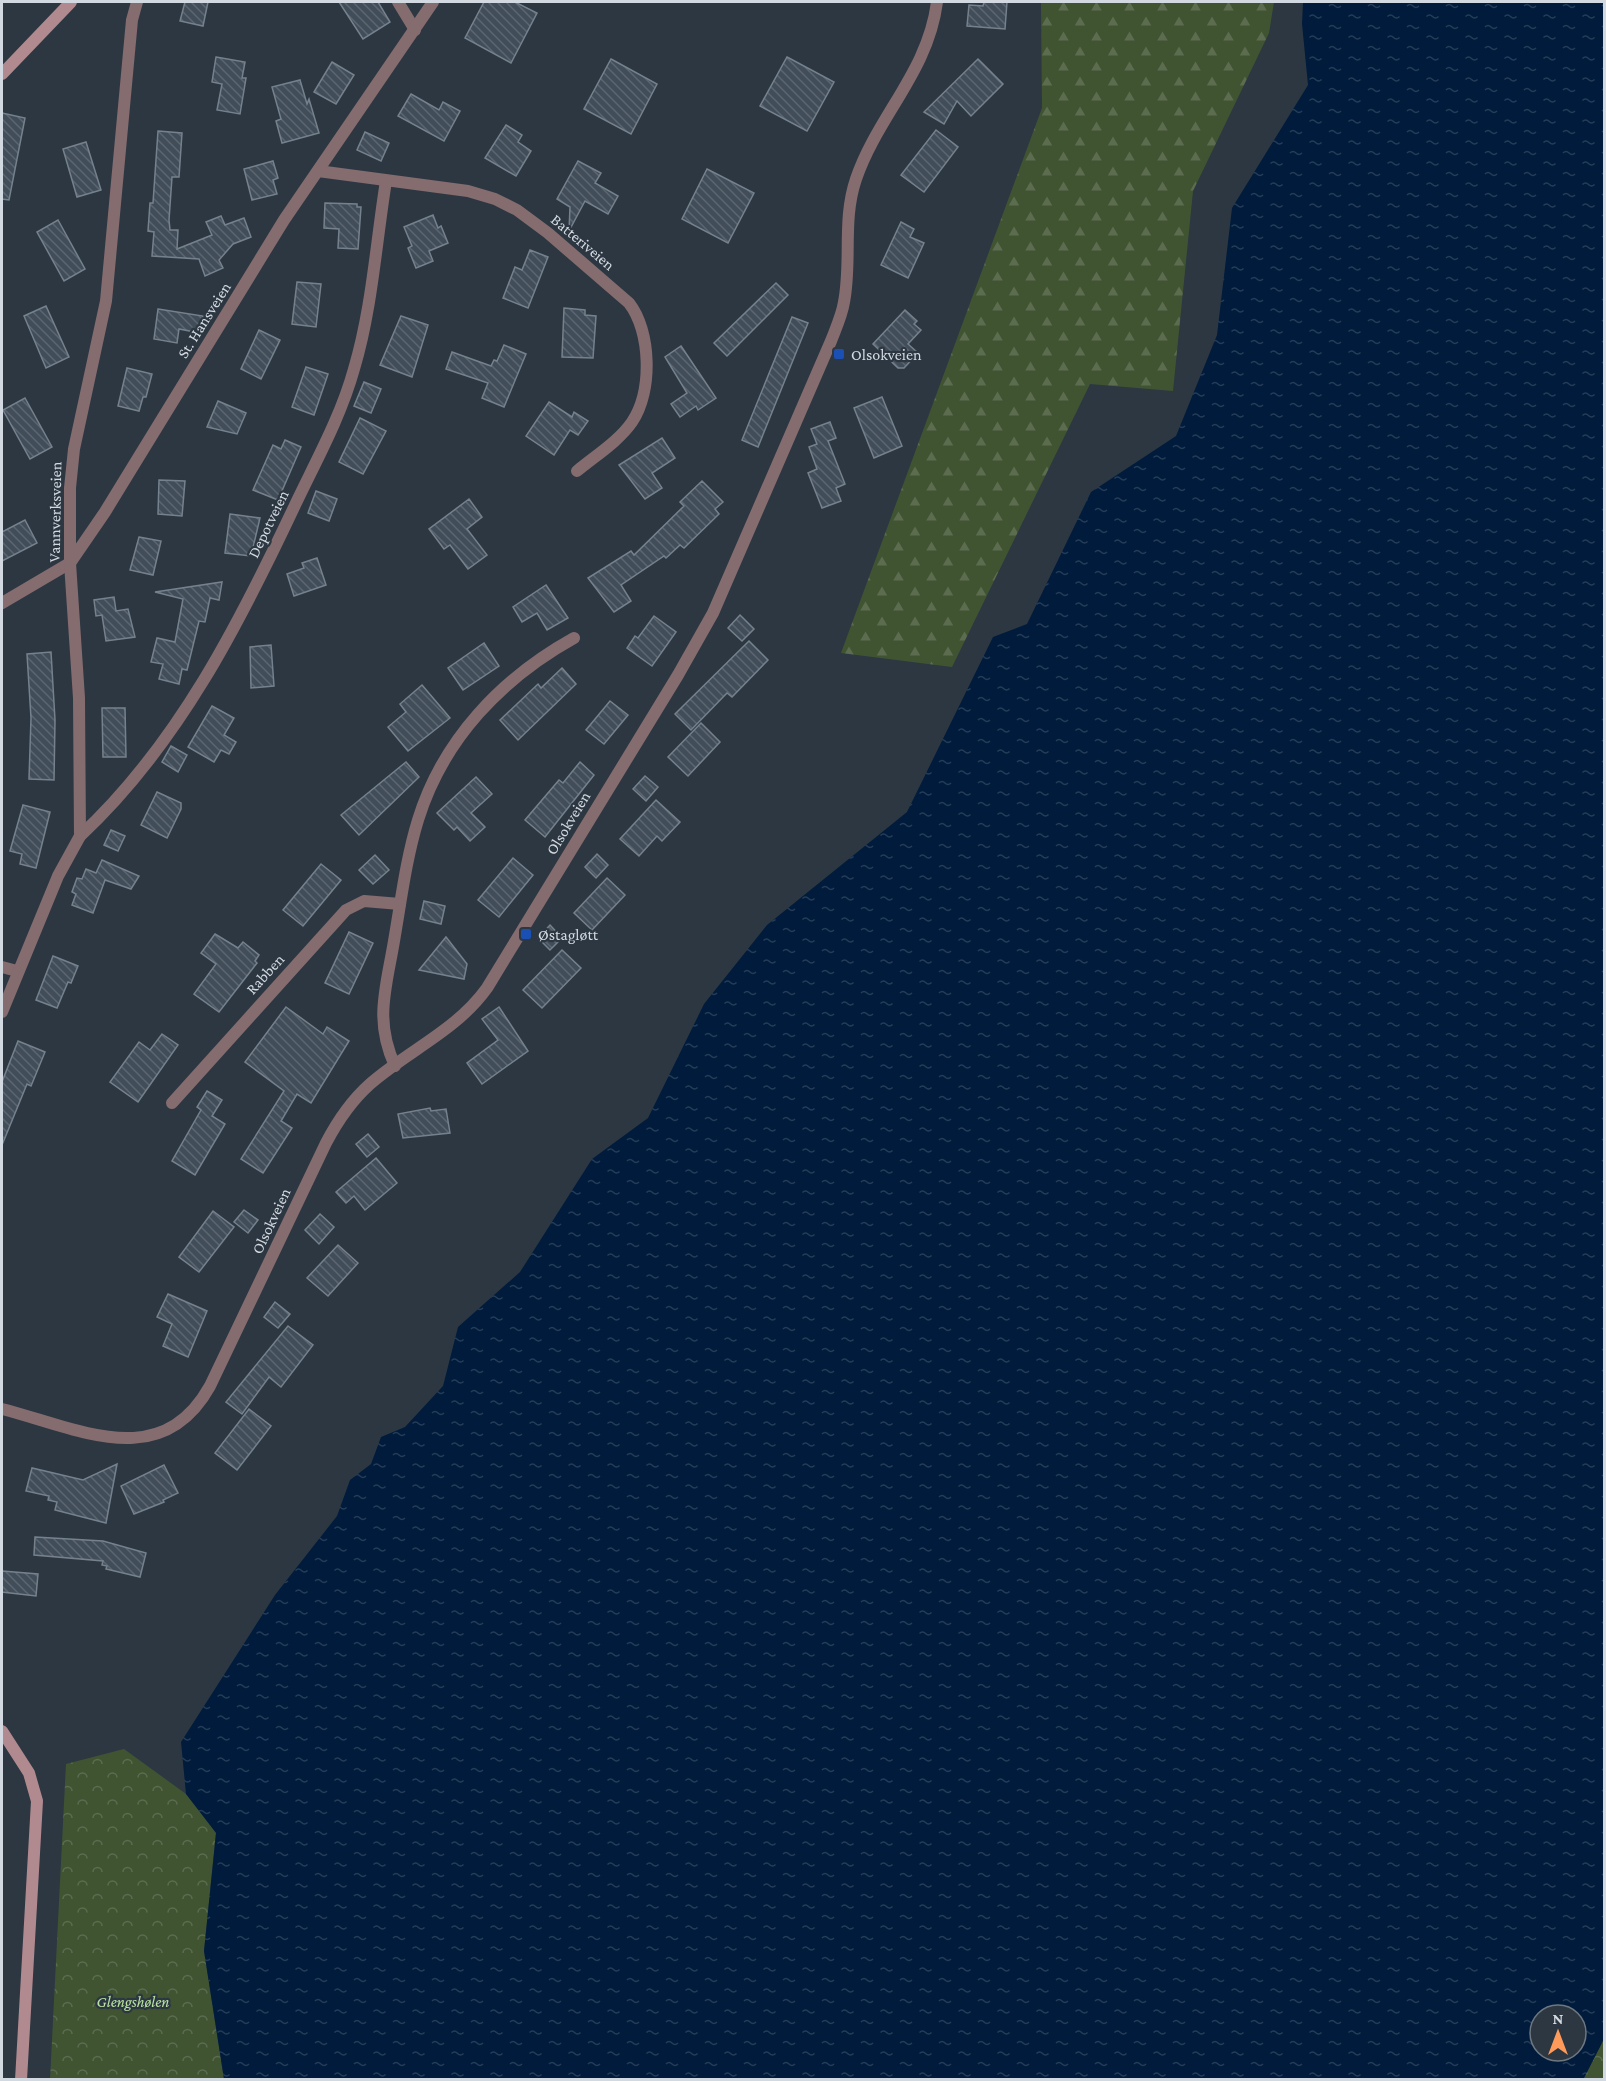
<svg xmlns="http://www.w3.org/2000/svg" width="1606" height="2081" font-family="'Crimson Pro',serif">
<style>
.forest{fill:url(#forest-firs)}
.park{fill:url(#park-crowns)}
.water{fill:url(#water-ripples);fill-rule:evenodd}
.building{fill:url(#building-back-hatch);stroke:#75828e;stroke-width:1.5}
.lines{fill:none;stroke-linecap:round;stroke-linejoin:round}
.street{stroke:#856c6f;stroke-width:12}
.secondary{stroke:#b18a8f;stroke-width:12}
.transit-dot{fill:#1a4fb4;stroke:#2c3742;stroke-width:2}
.labels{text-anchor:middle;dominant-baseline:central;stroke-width:4.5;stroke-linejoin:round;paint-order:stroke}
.street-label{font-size:16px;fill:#d2d9e0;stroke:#2c3742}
.poi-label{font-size:16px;fill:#d2d9e0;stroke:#2c3742;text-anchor:start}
.park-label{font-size:16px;font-style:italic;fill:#bae49f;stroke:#2c3742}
</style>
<defs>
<pattern id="forest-firs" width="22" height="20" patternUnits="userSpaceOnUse" patternTransform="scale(1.5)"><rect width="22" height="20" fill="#405432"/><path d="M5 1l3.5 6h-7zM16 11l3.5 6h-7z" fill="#5b6c4f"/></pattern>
<pattern id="park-crowns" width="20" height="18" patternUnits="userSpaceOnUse" patternTransform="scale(1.5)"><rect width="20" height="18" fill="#405432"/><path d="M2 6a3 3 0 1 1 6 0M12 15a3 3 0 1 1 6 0" fill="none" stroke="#5b6c4f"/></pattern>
<pattern id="water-ripples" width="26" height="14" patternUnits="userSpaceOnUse" patternTransform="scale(1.5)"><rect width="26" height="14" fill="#001b3b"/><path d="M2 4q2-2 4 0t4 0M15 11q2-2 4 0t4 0" fill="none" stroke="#243c57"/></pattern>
<pattern id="building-back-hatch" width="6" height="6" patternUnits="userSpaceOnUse" patternTransform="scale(1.5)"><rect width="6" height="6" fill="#414d59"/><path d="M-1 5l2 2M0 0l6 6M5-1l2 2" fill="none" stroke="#5c6671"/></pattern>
</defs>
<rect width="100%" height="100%" fill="#2c3742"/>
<polygon class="forest" points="1041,2 1274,2 1269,33 1193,191 1173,391 1090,384 952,667 841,653 1042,108"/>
<g class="park">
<polygon points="124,1749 186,1794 216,1832 204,1951 224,2079 50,2080 66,1764"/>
<polygon points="1604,2039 1604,2079 1583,2079"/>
</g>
<path class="water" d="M1303,2H1604V2039L1583,2080L224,2079L204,1951L216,1833L186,1794L181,1742L275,1595L337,1516L350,1480L371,1464L381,1437L405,1427L443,1386L458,1327L520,1272L592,1159L648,1118L704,1004L767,925L907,812L993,637L1027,624L1091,492L1176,436L1217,335L1232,208L1308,85L1302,24ZM1540,2015H1576V2051H1540Z"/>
<g class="building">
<polygon points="185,2 208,2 203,26 180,21"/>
<polygon points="339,2 378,2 390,22 363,39"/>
<polygon points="484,2 515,2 537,13 511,63 465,38"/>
<polygon points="984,2 1007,2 1005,29 967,26 969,5 983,6"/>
<polygon points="216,57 245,62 242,78 246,78 240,114 217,110 222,84 212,82"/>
<polygon points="787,57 834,82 807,131 760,106"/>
<polygon points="611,59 657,84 631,134 584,109"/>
<polygon points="978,59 1003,84 971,116 957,101 944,124 924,112"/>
<polygon points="332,62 354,75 336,104 314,92"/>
<polygon points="300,80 307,104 309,99 319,133 282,143 276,121 281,119 272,87"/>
<polygon points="411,94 439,110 443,102 460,111 444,141 398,116"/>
<polygon points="2,113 25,118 9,200 2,199"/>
<polygon points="506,125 522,135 518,142 531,151 516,176 485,158"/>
<polygon points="936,130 958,147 924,192 901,175"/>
<polygon points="158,131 182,133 179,177 172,177 169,220 170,230 178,230 177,249 212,235 206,222 221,216 225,225 244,218 251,237 233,244 219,260 223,268 205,276 199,259 152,256 154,232 148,231 150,203 153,203"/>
<polygon points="365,132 389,143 381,161 357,150"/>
<polygon points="86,142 101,190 77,197 63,149"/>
<polygon points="273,161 278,178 273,180 277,194 252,200 244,169"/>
<polygon points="578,161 601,173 595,183 618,196 608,214 585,201 569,231 570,207 557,199"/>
<polygon points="707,169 754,193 728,243 682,219"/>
<polygon points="325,203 357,204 357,207 361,207 358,249 338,248 339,229 324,228"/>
<polygon points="433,215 438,228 441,226 448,243 429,251 433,261 416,268 408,248 412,246 404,227"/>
<polygon points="58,220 85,269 64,281 37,232"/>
<polygon points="901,222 914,229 910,237 924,243 908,278 881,265"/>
<polygon points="530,250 548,257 528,308 503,298 515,267 522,270"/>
<polygon points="297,282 321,284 316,327 292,324"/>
<polygon points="776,283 788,295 727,356 714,343"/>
<polygon points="46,306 69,357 46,368 24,316"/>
<polygon points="564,308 585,310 585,315 596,316 593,358 562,357"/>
<polygon points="158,309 203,316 200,333 179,329 177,343 154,339"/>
<polygon points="905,310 917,321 914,324 921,330 908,344 918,353 904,368 898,368 873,344"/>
<polygon points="401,316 428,325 412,377 380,365"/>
<polygon points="792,317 808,323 758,447 742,440"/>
<polygon points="259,330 280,340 261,379 241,369"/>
<polygon points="504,345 526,354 504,407 482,398 488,383 446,369 452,352 491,366 494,360 497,361"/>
<polygon points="681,346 716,398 698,410 696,406 680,417 671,404 687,393 665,357"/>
<polygon points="306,367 328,374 314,415 292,407"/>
<polygon points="127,368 152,374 146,397 143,397 139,411 118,406"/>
<polygon points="364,382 381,389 371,413 354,406"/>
<polygon points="882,397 902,446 874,458 854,408"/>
<polygon points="25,398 52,447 30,459 3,410"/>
<polygon points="218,401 246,413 237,434 207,427"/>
<polygon points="549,402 572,417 574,412 588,421 578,435 570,430 554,455 526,436"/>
<polygon points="360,418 386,431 363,474 339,462"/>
<polygon points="830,422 836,438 828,441 845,484 836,488 841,501 822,508 808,473 817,469 809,447 817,444 811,429"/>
<polygon points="662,438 675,458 652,473 662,488 645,499 619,465"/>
<polygon points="285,440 301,447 278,500 253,490 273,445 281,449"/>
<polygon points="159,480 185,481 182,516 158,514"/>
<polygon points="702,481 723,502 715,509 719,514 684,548 680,545 666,558 664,556 621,585 631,601 614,612 588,578 631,551 634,555 684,506 680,502"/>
<polygon points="316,491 337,499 329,521 308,513"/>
<polygon points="469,499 482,517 467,529 487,555 468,569 450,545 444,549 429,529"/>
<polygon points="230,514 260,518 251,556 225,553"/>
<polygon points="25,520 37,543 2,561 2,532"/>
<polygon points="139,537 161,541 153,575 130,570"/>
<polygon points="317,558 326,585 294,596 287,574 304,568 302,563"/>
<polygon points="222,582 219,600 210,598 205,622 199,621 187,670 182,669 179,684 159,679 163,664 151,662 157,638 175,642 183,599 155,592"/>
<polygon points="546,585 568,618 547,630 537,613 522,622 513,607"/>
<polygon points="114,597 116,611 128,609 135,637 106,641 102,615 96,616 94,600"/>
<polygon points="740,615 754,629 742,641 728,628"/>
<polygon points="654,616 676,632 652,666 627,648 635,636 638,638"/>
<polygon points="749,641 768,660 732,697 727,693 691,730 675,714"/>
<polygon points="484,643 499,666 463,690 448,668"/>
<polygon points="271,645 274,686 251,688 250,647"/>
<polygon points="51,652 55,720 54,780 29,779 31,718 27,654"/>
<polygon points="562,668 576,684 518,740 500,720 538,684 541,688"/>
<polygon points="422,685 450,718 408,751 388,727 406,712 400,704"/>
<polygon points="610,701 628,715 604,744 586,730"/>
<polygon points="212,706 234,718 224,735 236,742 229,754 221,750 214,762 188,747"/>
<polygon points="102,708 125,708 126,757 103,757"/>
<polygon points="701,723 720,742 688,776 668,757"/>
<polygon points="171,746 187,755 178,772 162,762"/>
<polygon points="406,762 419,777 359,835 341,815"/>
<polygon points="580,762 594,775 545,837 525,820 559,780 563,783"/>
<polygon points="645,776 658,787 646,801 633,789"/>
<polygon points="476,777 492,794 471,813 485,827 470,841 457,827 454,830 437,813"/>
<polygon points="157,792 181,803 181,809 167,838 141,825"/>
<polygon points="656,800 680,822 662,841 657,836 639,856 620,839"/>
<polygon points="23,805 50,812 36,868 20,864 22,854 10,851"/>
<polygon points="111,830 125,836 118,851 104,845"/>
<polygon points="597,854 608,865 596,878 585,867"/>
<polygon points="375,855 389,870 373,884 359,870"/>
<polygon points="513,858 533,875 499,917 478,900"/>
<polygon points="102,860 139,876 131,889 105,880 93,913 72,905 76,894 72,892 77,878 82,879 86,869 96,873"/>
<polygon points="321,864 341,880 303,926 283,910"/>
<polygon points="607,878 625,895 592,930 574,913"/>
<polygon points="424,901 445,906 441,924 420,919"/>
<polygon points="550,925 562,938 550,950 538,938"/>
<polygon points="349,932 373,943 349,994 325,983"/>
<polygon points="215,934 238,948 243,942 259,955 255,961 257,963 219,1012 194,994 216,964 201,953"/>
<polygon points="446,937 467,964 464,979 419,970"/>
<polygon points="562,950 581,968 542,1008 523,990"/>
<polygon points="53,956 78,966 71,983 68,982 57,1008 36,1000"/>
<polygon points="286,1007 323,1034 327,1027 349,1041 311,1103 297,1094 281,1121 292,1128 263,1173 241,1159 284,1091 245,1062"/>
<polygon points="499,1007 528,1051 482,1084 467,1063 498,1040 482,1019"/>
<polygon points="162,1034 178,1045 138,1102 110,1082 139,1042 150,1050"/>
<polygon points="18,1041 45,1052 31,1086 27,1084 2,1145 2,1082"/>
<polygon points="207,1091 222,1100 212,1116 225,1124 195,1175 172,1161 201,1110 197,1107"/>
<polygon points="430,1108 431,1111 446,1109 450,1133 403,1138 398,1114"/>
<polygon points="368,1134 379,1147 367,1157 356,1144"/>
<polygon points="376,1158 397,1183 365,1210 354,1196 346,1203 336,1192"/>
<polygon points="244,1210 258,1220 248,1233 234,1222"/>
<polygon points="213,1211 234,1227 199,1272 179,1257"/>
<polygon points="320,1214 334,1227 319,1244 305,1230"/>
<polygon points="338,1245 358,1263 328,1296 307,1278"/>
<polygon points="168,1294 207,1311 188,1357 163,1346 172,1324 157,1317"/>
<polygon points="275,1302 290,1314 278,1328 264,1317"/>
<polygon points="288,1326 313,1345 281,1387 269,1377 242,1414 226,1402"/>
<polygon points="249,1409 271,1426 237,1470 215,1453"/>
<polygon points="117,1464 106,1523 55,1510 57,1502 48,1500 49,1496 26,1491 32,1468 83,1480"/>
<polygon points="164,1465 178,1493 163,1500 164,1502 134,1514 121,1486"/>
<polygon points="35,1537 103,1541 146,1553 140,1577 106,1569 107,1566 102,1565 103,1561 34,1555"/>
<polygon points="2,1571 38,1574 36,1596 2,1592"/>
</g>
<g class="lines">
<g class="street">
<polyline points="398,2 415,30"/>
<path d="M318,171L468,191L495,199L517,210L548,233L629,303C651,331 653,391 632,422C619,441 595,456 577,471"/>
<polyline points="2,603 70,563 105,512 284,220 433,2"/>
<path d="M80,836C178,745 240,622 296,503C317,459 341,416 354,369C372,309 376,243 386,181"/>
<polyline points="2,967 17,971"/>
<polyline points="2,1012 58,876 80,836 79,698 70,563 70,488 74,449 106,301 132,20 137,2"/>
<path d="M395,1066C374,1020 386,989 394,941C401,901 406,859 418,820C443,739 502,678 574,638"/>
<polyline points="172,1103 346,910 364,901 400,904"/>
<path d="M2,1409C77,1428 161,1474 210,1386L326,1143C337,1122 352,1100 370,1084C409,1050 456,1031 487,988L678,675L713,613L831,341C836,328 842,315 844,302C852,261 842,220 856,179C878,115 928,72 937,2"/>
</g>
<g class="secondary">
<polyline points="2,74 71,2"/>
<polyline points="2,1731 29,1773 37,1801 21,2080"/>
</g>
</g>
<g class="transit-dot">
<rect x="833" y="348" width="12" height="12" rx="3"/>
<rect x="520" y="928" width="12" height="12" rx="3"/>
</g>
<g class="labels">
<g class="street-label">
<text transform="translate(583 242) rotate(40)">Batteriveien</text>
<text transform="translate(204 320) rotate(-58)">St. Hansveien</text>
<text transform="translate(55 512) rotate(-89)">Vannverksveien</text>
<text transform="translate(268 524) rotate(-64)">Depotveien</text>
<text transform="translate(568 823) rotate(-59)">Olsokveien</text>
<text transform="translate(265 974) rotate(-48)">Rabben</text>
<text transform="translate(271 1221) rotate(-65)">Olsokveien</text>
</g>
<g class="poi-label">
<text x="851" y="354">Olsokveien</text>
<text x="538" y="934">Østagløtt</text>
</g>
<g class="park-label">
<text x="133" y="2001">Glengshølen</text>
</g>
</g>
<rect width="1606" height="2081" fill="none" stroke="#d2d9e0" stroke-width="6"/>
<g transform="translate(1558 2033)"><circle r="28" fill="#2c3742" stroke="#6e7881" stroke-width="1.5"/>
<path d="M0-4.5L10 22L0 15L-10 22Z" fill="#ff9b5a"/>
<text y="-9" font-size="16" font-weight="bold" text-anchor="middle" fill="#d2d9e0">N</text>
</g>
</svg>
